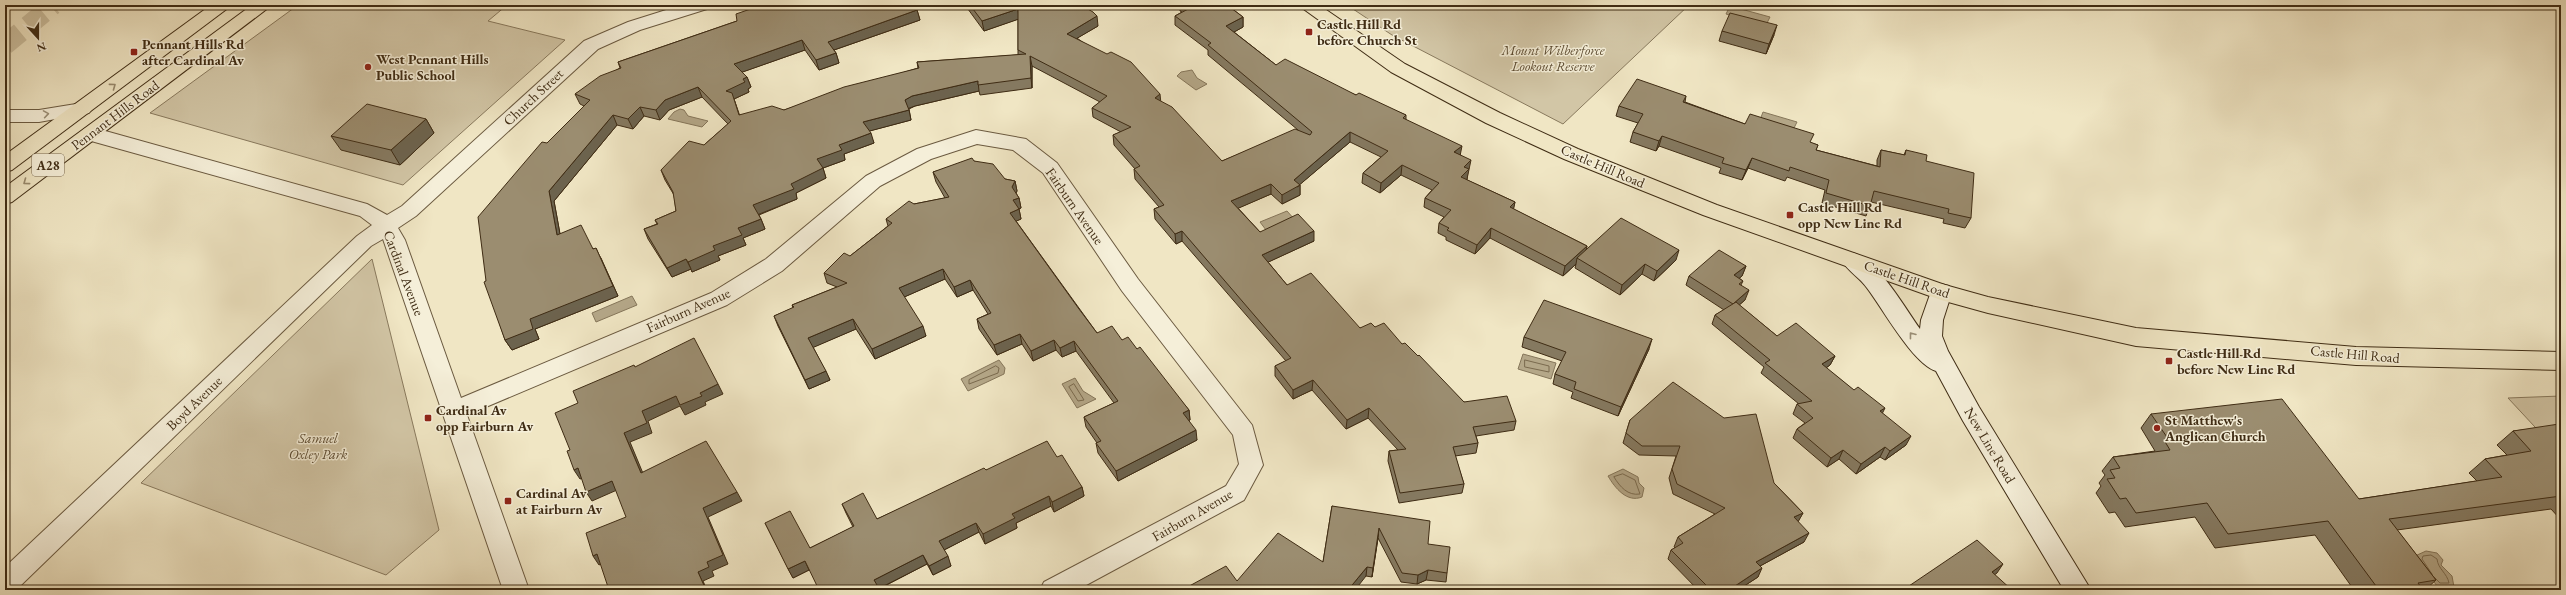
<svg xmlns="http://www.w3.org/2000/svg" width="2566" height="595" font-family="'EB Garamond',serif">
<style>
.green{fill:#d2c6a6;stroke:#88795d}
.water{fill:#b4a788;stroke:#85765a}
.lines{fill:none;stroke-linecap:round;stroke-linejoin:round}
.shore{stroke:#7a6a4e;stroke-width:1}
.highway-tunnel{stroke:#cdc1a1;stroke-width:20;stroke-dasharray:20 10;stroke-linecap:butt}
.street-casing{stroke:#6b5a40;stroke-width:2}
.secondary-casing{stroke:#3f2c14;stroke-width:2}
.primary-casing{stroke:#3f2c14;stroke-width:2}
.highway-casing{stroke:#3f2c14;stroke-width:2}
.street{fill:#f5efd9;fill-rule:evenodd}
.secondary{fill:#f5efd9;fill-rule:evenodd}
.primary{fill:#f0e6c4;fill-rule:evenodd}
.highway{fill:#f0e6c4;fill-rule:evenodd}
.wall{fill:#857960;stroke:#3f2c14}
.shaded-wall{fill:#6c634e;stroke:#3f2c14}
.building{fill:#9b8d70;stroke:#3f2c14}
.oneway{stroke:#98896c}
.oneway2{stroke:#9a8e76}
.poi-dot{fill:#8f2418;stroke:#f5efd9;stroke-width:1.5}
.labels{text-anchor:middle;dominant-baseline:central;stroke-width:3;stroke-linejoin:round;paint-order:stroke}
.shield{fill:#f5efd9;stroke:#76664f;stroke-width:1}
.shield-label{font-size:13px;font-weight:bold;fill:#3f2c14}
.poi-label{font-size:14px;font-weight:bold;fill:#3f2c14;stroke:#f5efd9;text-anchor:start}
.park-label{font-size:14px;font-style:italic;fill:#5c4b31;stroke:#f5efd9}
.street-label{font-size:14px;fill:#3f2c14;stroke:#f5efd9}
</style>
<rect width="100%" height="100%" fill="#f0e6c4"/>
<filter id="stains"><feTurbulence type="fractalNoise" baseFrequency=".005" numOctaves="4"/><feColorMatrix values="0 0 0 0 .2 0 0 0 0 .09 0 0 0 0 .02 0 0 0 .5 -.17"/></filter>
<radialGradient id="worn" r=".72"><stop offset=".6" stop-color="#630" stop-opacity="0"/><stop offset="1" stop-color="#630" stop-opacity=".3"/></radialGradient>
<g class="green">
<polygon points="298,5 507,5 488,21 565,40 403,185 150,113"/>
<polygon points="1347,5 1689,5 1563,124 1392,35"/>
<polygon points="372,259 439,530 386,575 141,483"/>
<polygon points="2561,396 2561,455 2508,398"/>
</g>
<g class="water">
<polygon points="1730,6 1770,17 1766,25 1726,14"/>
<polygon points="1192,70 1197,78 1207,84 1196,90 1177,76 1181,72"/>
<polygon points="680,109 684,110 688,116 708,121 702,127 668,119 674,112"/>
<polygon points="1763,112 1797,122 1792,132 1760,120"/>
<polygon points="1287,211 1295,220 1269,234 1260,222"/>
<polygon points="632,296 637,305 596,322 592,313"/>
<polygon points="1523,354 1556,363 1551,379 1518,369"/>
<polygon points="999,360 1005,368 1004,374 968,391 961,379"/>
<polygon points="1075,378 1083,391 1096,399 1077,408 1062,384"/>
<path d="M1623,469L1638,477L1639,483L1644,488L1642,497C1627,503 1615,488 1608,476Z"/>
<polygon points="2426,551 2437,553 2443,560 2441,565 2452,576 2454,587 2437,586 2415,556"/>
</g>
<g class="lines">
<g class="shore">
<polygon points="1525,360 1549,366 1549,372 1525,367"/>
<polygon points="996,366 999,368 998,373 969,384 969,380"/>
<polygon points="1074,384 1084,400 1078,401 1069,387"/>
<path d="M1623,474L1635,480L1640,494C1628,496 1620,487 1614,477Z"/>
<path d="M2432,574L2422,559L2423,556L2431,555L2437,559C2438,569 2447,573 2449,583H2440L2434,577"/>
</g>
<polyline class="highway-tunnel" points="5,45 53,5"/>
<defs>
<g id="street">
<polygon points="682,5 710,5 707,9 640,30 598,49 416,216 398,228 405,240 461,398 711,293 766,259 866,176 917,149 976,130 1026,139 1057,163 1138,279 1252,425 1263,465 1244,500 1077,590 1040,590 1044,582 1226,486 1239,464 1233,435 1122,291 1043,173 1013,150 977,144 931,159 880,186 782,271 727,305 467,415 529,590 503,590 383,239 371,246 16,590 5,590 5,567 357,236 372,225 360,216 84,139 81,134 84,129 91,127 367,204 387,215 402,206 584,41 628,22"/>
<polygon points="82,103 89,105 92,109 89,113 39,122 5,122 5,110 39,110"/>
</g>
<path id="secondary" d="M1853,253C1879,261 1904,307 1920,329L1921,320L1933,286L1941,284L1949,286L1952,292L1943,320L1942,336L1948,351L1979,407L2091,590H2064L1963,421L1936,371C1913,364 1883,309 1867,288C1860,278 1849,272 1842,261L1845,255Z"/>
<polygon id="primary" points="1298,5 1319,5 1405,64 1500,113 1578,149 1717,205 1945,285 1988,297 2136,328 2356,347 2561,352 2561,370 2356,365 2136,346 1988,313 1941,300 1703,215 1564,159 1486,123 1391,72"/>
<g id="highway">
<polygon points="211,5 232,5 12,170 5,172 5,155"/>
<polygon points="252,5 272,5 12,202 5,204 5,187"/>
</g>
</defs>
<use href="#street" class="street-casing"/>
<use href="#secondary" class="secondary-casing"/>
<use href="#primary" class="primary-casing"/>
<use href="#highway" class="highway-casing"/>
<use href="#street" class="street"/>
<use href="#secondary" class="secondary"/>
<use href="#primary" class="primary"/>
<use href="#highway" class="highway"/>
</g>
<g class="wall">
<polygon points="965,5 1081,5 1098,26 1077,38 1160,101 1222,161 1298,130 1208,55 1208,50 1175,25 1175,16 1182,12 1180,11 1180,5 1227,5 1243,17 1243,27 1234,32 1276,65 1356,95 1406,115 1406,120 1461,155 1469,169 1468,170 1467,180 1515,202 1513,209 1587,246 1586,250 1676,260 1654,281 1642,274 1620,295 1575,268 1576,264 1563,276 1490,238 1475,254 1446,240 1446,237 1438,233 1439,223 1444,217 1424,207 1425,198 1432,190 1401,175 1380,193 1362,183 1363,173 1381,157 1350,142 1299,185 1300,185 1300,195 1282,204 1271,194 1238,208 1260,232 1314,241 1268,262 1287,285 1360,328 1375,327 1402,344 1464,402 1516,421 1514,430 1476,436 1478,443 1476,453 1455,456 1464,484 1462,493 1399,503 1388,461 1389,451 1398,450 1368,418 1346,429 1312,390 1293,399 1275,376 1275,366 1286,361 1182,241 1176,244 1155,219 1154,209 1159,207 1135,179 1134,169 1135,169 1114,145 1113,135 1121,132 1093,117 1092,108 1100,102 1032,66 1032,88 980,95 979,91 915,106 909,109 911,120 869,131 874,143 844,154 845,160 823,168 826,178 796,193 797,199 759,215 761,219 765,229 743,238 746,245 718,256 720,260 692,272 691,269 672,277 648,239 644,229 657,224 655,220 676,211 674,195 665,180 661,170 704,145 728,124 702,97 669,110 660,120 644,116 633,129 617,125 554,201 560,234 594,249 601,258 618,296 535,329 539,339 512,350 505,340 486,281 547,143 584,106 580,104 575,94 620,68 618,62 737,21 765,7 775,9 917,10 920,20 834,50 836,53 839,63 819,70 805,50 742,72 747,77 751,87 748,89 749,92 734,99 739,115 784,110 918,68 917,62 1018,55 1018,19 984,31"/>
<polygon points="1722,31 1774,35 1766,54 1719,41"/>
<polygon points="1686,96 1685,102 1745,124 1818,145 1816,150 1877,166 1877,160 1881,150 1904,155 1906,150 1926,161 1971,218 1965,228 1943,223 1944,219 1871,202 1866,216 1822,203 1825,190 1787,177 1785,181 1748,168 1742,180 1719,173 1721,168 1659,146 1656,151 1630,142 1633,132 1638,123 1616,116 1619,106"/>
<polygon points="426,119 434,133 400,165 341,150 331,136"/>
<polygon points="974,161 1005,179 1015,181 1017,191 1016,193 1019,198 1021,208 1019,209 1021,219 1016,221 1097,333 1122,340 1137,349 1189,410 1190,420 1188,420 1197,440 1118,481 1098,453 1096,443 1097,443 1086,427 1084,417 1114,403 1076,351 1062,357 1056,350 1033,361 1022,344 997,355 979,329 977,319 988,314 973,290 957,297 945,279 904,297 926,336 875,359 856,329 813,347 830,380 809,389 778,326 774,316 793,308 792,305 837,287 827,283 824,273 850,256 888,226 886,219 914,204 945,198 936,182 933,172"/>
<polygon points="1746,266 1742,276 1739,278 1743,281 1741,285 1745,300 1739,305 1777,336 1835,356 1830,365 1826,368 1882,413 1906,445 1885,460 1880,457 1856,474 1839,459 1827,467 1793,438 1797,429 1805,423 1793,414 1797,404 1799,404 1761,373 1764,367 1712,324 1715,315 1724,310 1686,285 1689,276"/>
<polygon points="1524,337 1649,349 1618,416 1571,398 1573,392 1553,384 1555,374 1562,361 1522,347"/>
<polygon points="2151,414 2359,499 2477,481 2469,473 2485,459 2507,455 2497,445 2513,431 2561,426 2561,520 2551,509 2397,530 2436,580 2425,590 2354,590 2315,535 2215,548 2195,517 2125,527 2115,512 2109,513 2096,493 2101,486 2099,483 2105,475 2102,471 2113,457 2155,451 2141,428"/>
<polygon points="1630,420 1774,483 1803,513 1798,521 1804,542 1760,566 1758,577 1738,590 1698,590 1668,559 1671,550 1675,548 1674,547 1678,537 1715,514 1673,494 1669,478 1676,456 1639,455 1623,443"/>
<polygon points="1057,457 1082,487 1084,496 1054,512 1051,506 1016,523 1017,528 985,544 979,532 944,550 951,566 933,575 927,564 879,589 809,570 793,578 765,523 810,548 853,527 846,513 842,504 877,519 986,470"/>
<polygon points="1332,506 1428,544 1447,573 1446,582 1426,580 1417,584 1401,582 1378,538 1372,577 1366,576 1237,581 1323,562"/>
</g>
<g class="shaded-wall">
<polygon points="1018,9 1019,19 984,31 982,21"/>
<polygon points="917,10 920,20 831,51 828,42"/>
<polygon points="1097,16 1098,26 1069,43 1067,34"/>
<polygon points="1243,17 1243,27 1227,36 1226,26"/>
<polygon points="1777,25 1774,35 1766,54 1769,44"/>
<polygon points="802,40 805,50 737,74 734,64"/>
<polygon points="836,53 839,63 819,70 816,60"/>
<polygon points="1030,56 1032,66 1032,88 1031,78"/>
<polygon points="747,77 751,87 748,89 749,92 734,99 743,125 726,91 743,79"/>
<polygon points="978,81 979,91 915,106 907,109 905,100 912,96"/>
<polygon points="698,87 702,97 669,110 660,120 656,110 665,100"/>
<polygon points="1160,94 1161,104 1155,98"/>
<polygon points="640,107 644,116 633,129 628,119"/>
<polygon points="909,110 911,120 866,132 863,122"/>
<polygon points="613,115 617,125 554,201 562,245 557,235 549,191"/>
<polygon points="426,119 434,133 400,165 391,150"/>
<polygon points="1350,132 1350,142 1297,187 1300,185 1300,195 1282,204 1282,195 1294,180"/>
<polygon points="871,133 874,143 844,154 845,160 823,168 826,178 796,193 797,199 757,215 753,205 791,184 817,159 839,145"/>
<polygon points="1662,136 1659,146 1656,151 1659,141"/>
<polygon points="1462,146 1460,156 1454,152"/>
<polygon points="1752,158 1748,168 1742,180 1746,170"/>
<polygon points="1471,160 1467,179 1460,187 1461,177 1464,167"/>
<polygon points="1402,165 1401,175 1380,193 1381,183"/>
<polygon points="1015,181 1017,191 1014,197 1012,187"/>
<polygon points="1271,184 1271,194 1232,211 1231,201"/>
<polygon points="1019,198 1021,208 1015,210 1013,200"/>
<polygon points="1515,202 1513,212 1510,207"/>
<polygon points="1019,209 1021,219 1012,223 1010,213"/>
<polygon points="761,219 765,229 743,238 746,245 718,256 720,260 692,272 688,262 713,246 738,228"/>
<polygon points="1491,228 1490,238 1475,254 1477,245"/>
<polygon points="1182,231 1182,241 1176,244 1175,234"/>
<polygon points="1314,231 1314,241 1262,265 1262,255"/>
<polygon points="1587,246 1585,255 1577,258 1576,264 1563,276 1565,266"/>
<polygon points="596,248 618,296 535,329 539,339 512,350 505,340 530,319"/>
<polygon points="1679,250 1676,260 1654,281 1657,271"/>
<polygon points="686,259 691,269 672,277 667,268"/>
<polygon points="1645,264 1642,274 1620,295 1622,285"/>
<polygon points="1746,266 1742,276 1731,285 1734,275"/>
<polygon points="943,269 945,279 902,298 899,288"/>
<polygon points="970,280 973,290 957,297 954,287"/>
<polygon points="1749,290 1745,300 1730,313 1733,304"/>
<polygon points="853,319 856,329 812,348 808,338"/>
<polygon points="923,326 926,336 875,359 872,349"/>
<polygon points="1020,334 1022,344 997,355 994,345"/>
<polygon points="1652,339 1649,349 1618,416 1621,407"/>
<polygon points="1054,340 1056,350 1033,361 1031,351"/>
<polygon points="1074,341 1076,351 1062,357 1060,348"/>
<polygon points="1835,356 1830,365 1817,374 1822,364"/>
<polygon points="826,371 830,380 809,389 805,380"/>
<polygon points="1313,380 1312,390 1293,399 1293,390"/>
<polygon points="718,384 723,394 705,402 706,405 685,415 680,406 648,421 652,433 630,442 647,483 641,473 624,433 642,411 676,396 700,393"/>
<polygon points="1369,408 1368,418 1346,429 1347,420"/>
<polygon points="1885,408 1880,418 1880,411"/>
<polygon points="1189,410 1190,420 1183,423 1183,413"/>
<polygon points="1196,430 1197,440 1118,481 1116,471"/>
<polygon points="1911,436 1906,445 1885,460 1890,451"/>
<polygon points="1885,447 1880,457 1856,474 1861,464"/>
<polygon points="1843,450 1839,459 1827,467 1831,458"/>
<polygon points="578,468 584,478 580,479 574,470"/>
<polygon points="612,481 617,490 592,501 586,492"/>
<polygon points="1082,487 1084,496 1054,512 1052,502"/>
<polygon points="737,492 742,501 708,517 728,564 712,571 714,576 703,581 707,590 706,590 698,572 707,562 703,508"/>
<polygon points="1049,496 1051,506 1016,523 1017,528 985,544 983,534 1012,514"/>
<polygon points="1803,513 1798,522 1794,517"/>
<polygon points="976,523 979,532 942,551 939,541"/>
<polygon points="1379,528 1378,538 1372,577 1373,568"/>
<polygon points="1809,533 1804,542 1751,571 1756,562"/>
<polygon points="597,554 603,563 599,565 593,556"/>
<polygon points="923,555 927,564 878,589 874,580"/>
<polygon points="948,556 951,566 933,575 929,566"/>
<polygon points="805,561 809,570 793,578 788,569"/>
<polygon points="2003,564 1997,573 1985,582 1992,572"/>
<polygon points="1367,567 1366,576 1355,590 1348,590"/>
<polygon points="1762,568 1758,577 1738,590 1729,590"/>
<polygon points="1428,570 1426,580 1417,584 1418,575"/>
</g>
<g class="building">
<polygon points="762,5 764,5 765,7 772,5 775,9 787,5 914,5 917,10 828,42 836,53 816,60 802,40 734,64 747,77 743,79 745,82 726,91 732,93 739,115 772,106 784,110 844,87 919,68 917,62 1026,54 1018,50 1018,9 982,21 970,5 1081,5 1093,12 1097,16 1067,34 1107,54 1111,52 1131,62 1160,94 1155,98 1172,107 1222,161 1295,129 1310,135 1312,132 1208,45 1211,43 1175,16 1190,8 1185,5 1227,5 1243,17 1226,26 1276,65 1285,59 1356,95 1359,93 1406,115 1403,118 1462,146 1454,152 1471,160 1464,167 1469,169 1461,177 1515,202 1510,207 1587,246 1565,266 1491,228 1477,245 1447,230 1449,228 1439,223 1451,210 1425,198 1439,183 1402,165 1381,183 1363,173 1388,151 1350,132 1294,180 1300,185 1282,195 1271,184 1231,201 1260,232 1298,214 1314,231 1262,255 1287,285 1311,273 1360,328 1371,323 1375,327 1384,323 1402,344 1405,343 1418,356 1419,355 1464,402 1507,396 1516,421 1473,427 1478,443 1453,447 1464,484 1400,493 1389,451 1406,449 1369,408 1347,420 1313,380 1293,390 1275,366 1291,358 1182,231 1175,234 1154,209 1164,205 1134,169 1140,166 1113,135 1131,127 1092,108 1107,96 1030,56 1031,78 978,85 978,81 912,96 905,100 909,110 863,122 871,133 839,145 842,150 817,159 823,168 791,184 794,189 753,205 761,219 738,228 742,235 713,246 715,250 688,262 686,259 667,268 644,229 658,224 655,220 676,211 673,192 661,170 689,141 704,145 731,121 698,87 665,100 656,110 640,107 628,119 613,115 549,191 557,235 581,225 593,249 596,248 613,286 530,319 533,329 505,340 484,282 486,281 478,217 542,142 547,143 590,100 575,94 600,76 621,68 618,62 737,21 736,14"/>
<polygon points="1730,13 1777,25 1769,44 1722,31"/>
<polygon points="1637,79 1686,96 1683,102 1745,124 1750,114 1814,134 1810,142 1818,145 1816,150 1880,167 1881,150 1905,155 1906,150 1927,155 1926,161 1974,173 1971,218 1948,213 1949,209 1874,191 1870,206 1826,193 1829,180 1790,167 1789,171 1752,158 1746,170 1722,163 1724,158 1662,136 1659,141 1633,132 1643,114 1619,106"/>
<polygon points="367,104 426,119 391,150 331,136"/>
<polygon points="972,158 974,161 993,164 1005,179 1015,181 1012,187 1019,198 1013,200 1019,209 1010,213 1079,309 1097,333 1112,326 1122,340 1128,337 1137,349 1140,347 1189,410 1183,413 1196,430 1116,471 1096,443 1101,441 1084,417 1118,401 1074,341 1060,348 1054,340 1031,351 1020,334 994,345 977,319 991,313 970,280 954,287 943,269 899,288 923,326 872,349 853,319 808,338 826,371 805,380 774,316 794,307 792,305 847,283 824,273 844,253 850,256 892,223 886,219 909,201 914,204 949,197 933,172"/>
<polygon points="1621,218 1679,250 1657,271 1645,264 1622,285 1577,258"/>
<polygon points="1719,250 1746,266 1734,275 1743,281 1739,284 1749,290 1733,304 1689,276"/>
<polygon points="1544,300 1652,339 1621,407 1574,389 1576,382 1555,374 1566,352 1524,337"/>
<polygon points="1736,302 1777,336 1796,323 1835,356 1822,364 1854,390 1858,387 1885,408 1880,411 1911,436 1890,451 1885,447 1861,464 1843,450 1831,458 1797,429 1813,418 1797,404 1812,401 1765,363 1770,360 1715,315"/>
<polygon points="694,338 718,384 700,393 702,396 680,405 676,396 642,411 647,423 624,433 641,473 706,441 737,492 703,508 723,555 707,562 709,567 698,572 706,590 622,590 621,588 617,590 609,590 597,554 593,556 586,533 626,517 612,481 586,492 578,468 574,470 567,451 570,450 555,413 578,403 573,391 634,365 635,367"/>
<polygon points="1673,382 1724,418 1756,414 1774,483 1803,513 1794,517 1809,533 1756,562 1762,568 1729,590 1711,590 1671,550 1683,543 1678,537 1725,508 1677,484 1672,469 1680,446 1642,446 1626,433 1630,420"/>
<polygon points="2282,399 2359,499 2502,477 2485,459 2531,451 2513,431 2559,424 2561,426 2561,496 2389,519 2436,580 2418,583 2423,590 2379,590 2328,521 2228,534 2207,503 2136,513 2126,498 2120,499 2107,479 2115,478 2110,470 2120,468 2113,457 2170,450 2164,440 2169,440 2151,414"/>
<polygon points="1047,441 1057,457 1062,455 1082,487 1052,502 1049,496 1012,514 1015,518 983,534 976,523 939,541 948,556 929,566 923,555 874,580 880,590 819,590 805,561 788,569 765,523 790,511 810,548 854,526 842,504 863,493 877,519 984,468 986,470"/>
<polygon points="1332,506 1430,521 1428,544 1450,547 1447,573 1428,570 1418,575 1402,573 1379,528 1373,568 1367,567 1348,590 1182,590 1226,566 1237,581 1278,533 1323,562"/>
<polygon points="1977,540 2003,564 1992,572 2012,590 1909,590 1906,588"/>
</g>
<defs><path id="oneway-chevron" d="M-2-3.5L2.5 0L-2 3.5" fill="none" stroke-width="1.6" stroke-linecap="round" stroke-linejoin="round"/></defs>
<g class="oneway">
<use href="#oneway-chevron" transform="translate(113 86) rotate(-36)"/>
<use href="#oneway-chevron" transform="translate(26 182) rotate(144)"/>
</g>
<g class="oneway2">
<use href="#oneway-chevron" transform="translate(46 114) rotate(-9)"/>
<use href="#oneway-chevron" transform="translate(1912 335) rotate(-128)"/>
</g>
<g class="poi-dot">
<rect x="1305" y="28" width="8" height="8" rx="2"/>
<rect x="130" y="48" width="8" height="8" rx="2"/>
<circle cx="368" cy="67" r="4"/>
<rect x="1786" y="211" width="8" height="8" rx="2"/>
<rect x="2165" y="357" width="8" height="8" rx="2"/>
<rect x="424" y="414" width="8" height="8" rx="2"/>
<circle cx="2157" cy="428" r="4"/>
<rect x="504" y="497" width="8" height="8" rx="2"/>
</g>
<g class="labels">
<rect class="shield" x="32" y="154" width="32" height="22" rx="3"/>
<g class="shield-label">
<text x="48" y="165">A28</text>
</g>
<g class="poi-label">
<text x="1317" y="24">Castle Hill Rd<tspan x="1317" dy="16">before Church St</tspan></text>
<text x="142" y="44">Pennant Hills Rd<tspan x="142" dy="16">after Cardinal Av</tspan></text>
<text x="376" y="59">West Pennant Hills<tspan x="376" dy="16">Public School</tspan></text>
<text x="1798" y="207">Castle Hill Rd<tspan x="1798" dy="16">opp New Line Rd</tspan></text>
<text x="2177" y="353">Castle Hill Rd<tspan x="2177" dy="16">before New Line Rd</tspan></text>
<text x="436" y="410">Cardinal Av<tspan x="436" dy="16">opp Fairburn Av</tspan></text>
<text x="2165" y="420">St Matthew's<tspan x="2165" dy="16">Anglican Church</tspan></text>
<text x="516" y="493">Cardinal Av<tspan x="516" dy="16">at Fairburn Av</tspan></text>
</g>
<g class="park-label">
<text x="1553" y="50">Mount Wilberforce<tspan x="1553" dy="16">Lookout Reserve</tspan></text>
<text x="318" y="438">Samuel<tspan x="318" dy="16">Oxley Park</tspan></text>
</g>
<g class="street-label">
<text transform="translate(533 97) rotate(-43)">Church Street</text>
<text transform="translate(115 115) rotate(-37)">Pennant Hills Road</text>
<text transform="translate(1603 166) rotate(23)">Castle Hill Road</text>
<text transform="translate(1075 206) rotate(55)">Fairburn Avenue</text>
<text transform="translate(404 273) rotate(69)">Cardinal Avenue</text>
<text transform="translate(1907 279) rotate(19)">Castle Hill Road</text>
<text transform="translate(688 310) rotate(-24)">Fairburn Avenue</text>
<text transform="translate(2355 354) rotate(5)">Castle Hill Road</text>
<text transform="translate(194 403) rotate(-44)">Boyd Avenue</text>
<text transform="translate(1990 445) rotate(59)">New Line Road</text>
<text transform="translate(1192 515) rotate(-30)">Fairburn Avenue</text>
</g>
</g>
<rect width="2566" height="595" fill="none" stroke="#f0e6c4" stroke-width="20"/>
<rect x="6" y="6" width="2554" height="583" fill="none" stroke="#3f2c14" stroke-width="2"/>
<rect x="10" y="10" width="2546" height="575" fill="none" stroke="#3f2c14"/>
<g transform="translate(38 38) rotate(159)" stroke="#f5efd9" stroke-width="3" paint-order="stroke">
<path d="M0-3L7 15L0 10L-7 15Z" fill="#3f2c14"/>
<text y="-6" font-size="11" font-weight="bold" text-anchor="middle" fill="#3f2c14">N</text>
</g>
<rect width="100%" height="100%" filter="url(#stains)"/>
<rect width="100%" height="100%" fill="url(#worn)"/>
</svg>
